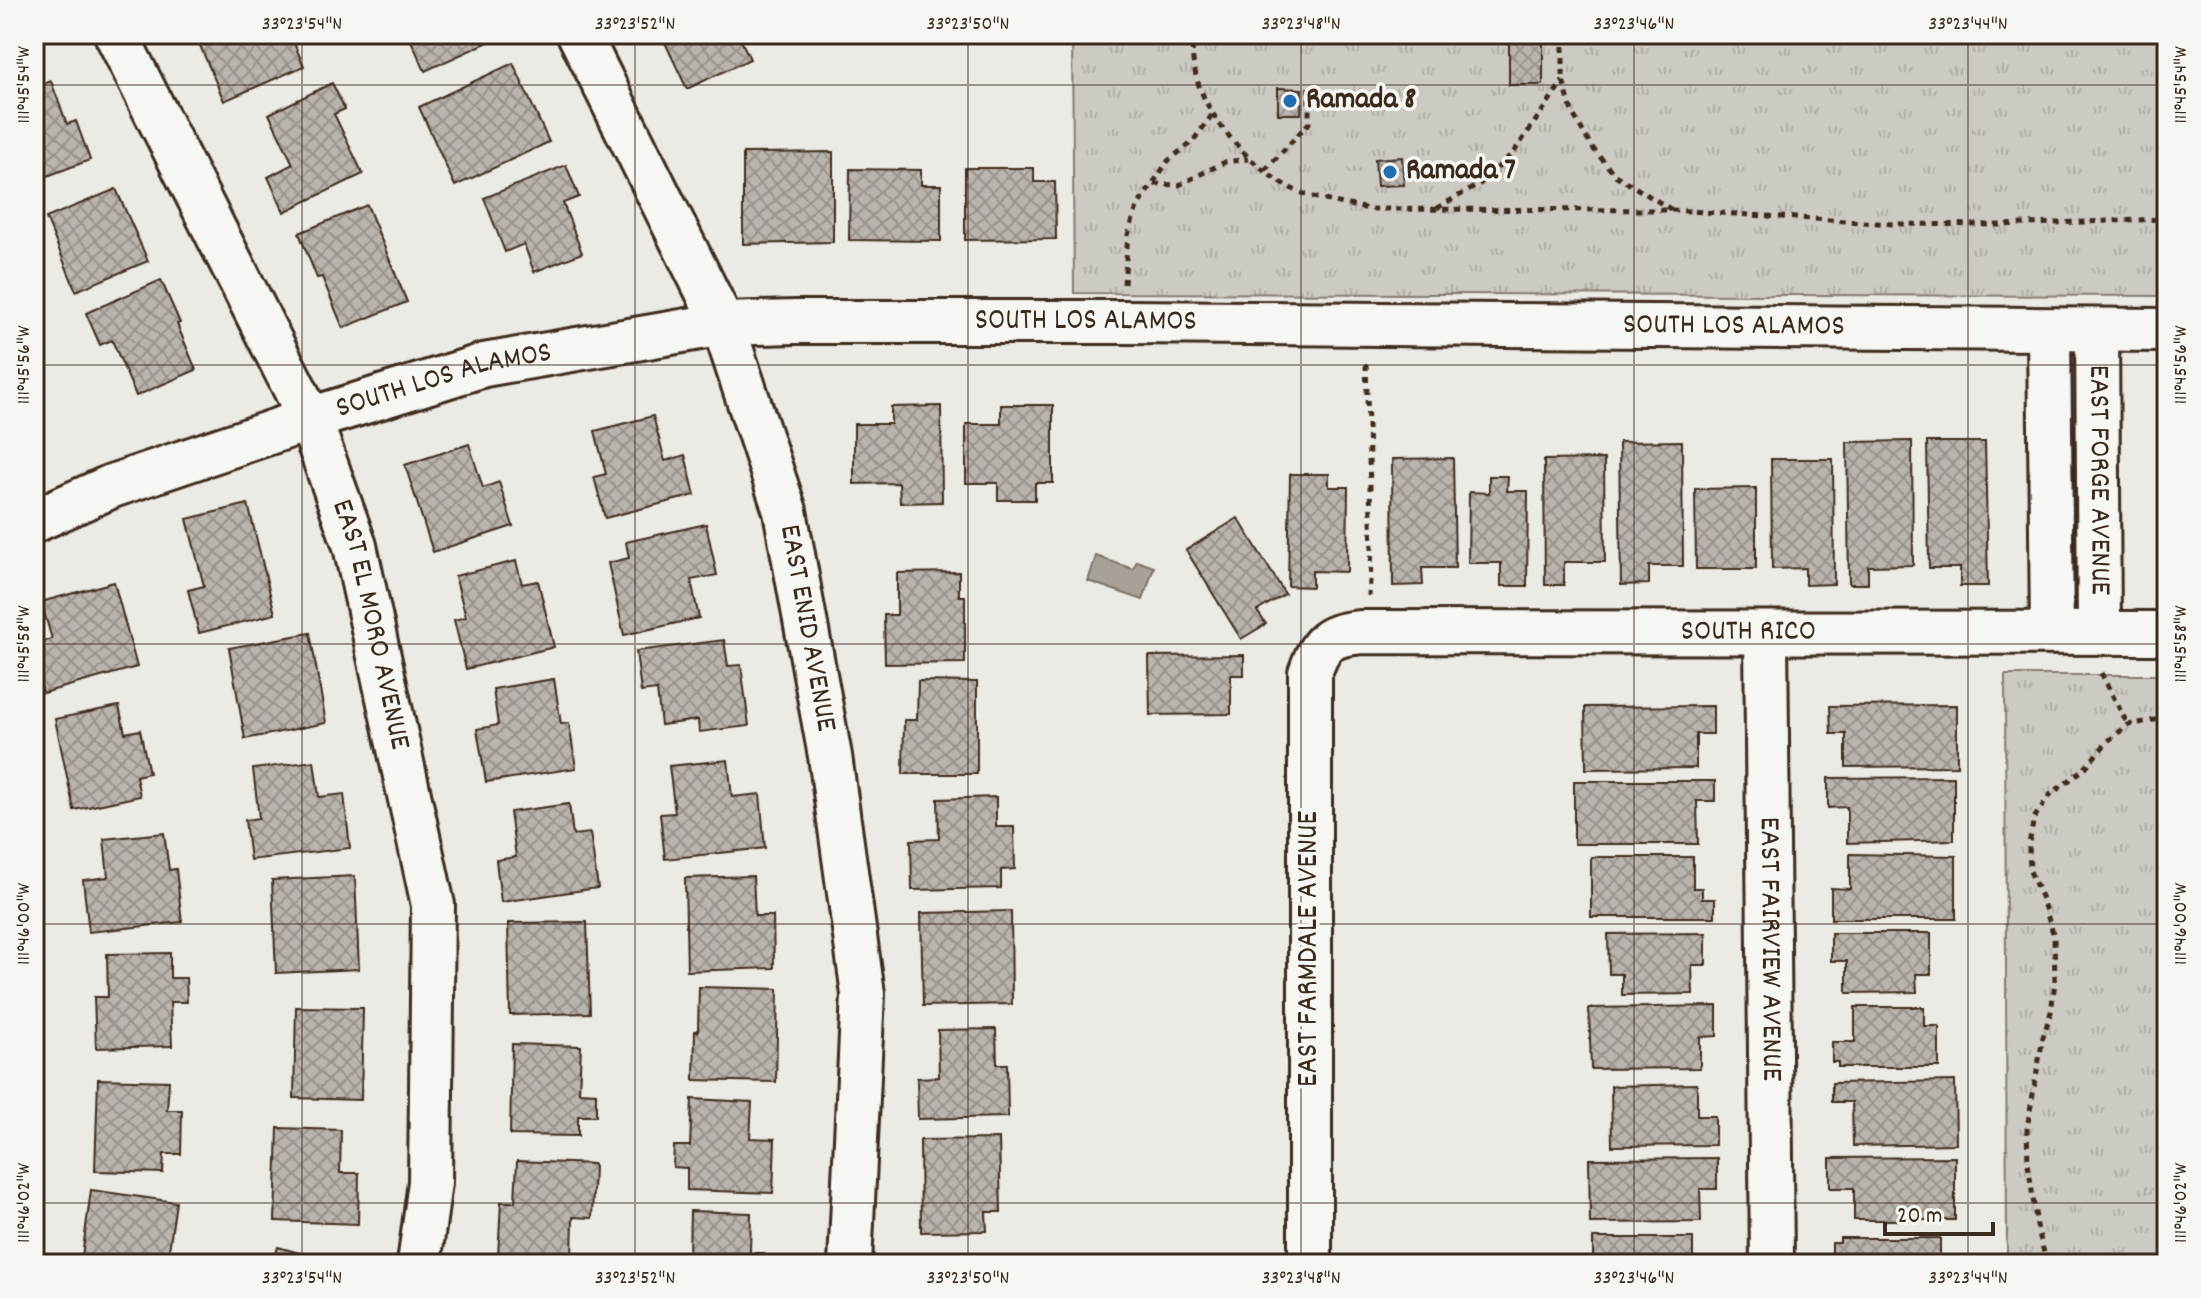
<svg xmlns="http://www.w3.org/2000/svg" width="2201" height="1298" font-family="Dekko,sans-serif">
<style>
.park{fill:url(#park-tufts);stroke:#847a71;stroke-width:2}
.water{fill:#a8a198;stroke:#7c7167;stroke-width:2}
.building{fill:url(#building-cross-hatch);stroke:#3b2a1e;stroke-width:2}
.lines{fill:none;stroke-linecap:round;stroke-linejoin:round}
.street-casing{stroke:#3b2a1e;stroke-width:48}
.path{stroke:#3b2a1e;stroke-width:5;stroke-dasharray:6 6;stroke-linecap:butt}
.street{stroke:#f6f6f2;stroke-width:42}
.ticks{fill:none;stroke:#3b2a1e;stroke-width:2;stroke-opacity:0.45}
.poi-dot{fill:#1f6fb2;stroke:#f6f6f2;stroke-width:3}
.labels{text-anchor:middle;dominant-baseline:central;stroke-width:7;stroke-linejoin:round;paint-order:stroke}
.poi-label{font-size:30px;font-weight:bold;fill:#3b2a1e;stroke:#f6f6f2;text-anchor:start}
.street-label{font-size:30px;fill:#3b2a1e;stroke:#f6f6f2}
.neatline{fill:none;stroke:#3b2a1e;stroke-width:3}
.ticks-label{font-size:20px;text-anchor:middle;fill:#3b2a1e}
</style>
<defs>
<pattern id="park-tufts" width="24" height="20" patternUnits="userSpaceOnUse" patternTransform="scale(2)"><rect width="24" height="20" fill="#cdcac4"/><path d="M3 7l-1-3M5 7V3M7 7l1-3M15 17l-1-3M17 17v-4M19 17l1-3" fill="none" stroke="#b1aea8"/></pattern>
<pattern id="building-cross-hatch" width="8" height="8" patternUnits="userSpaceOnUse" patternTransform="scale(2)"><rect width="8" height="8" fill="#bab4ae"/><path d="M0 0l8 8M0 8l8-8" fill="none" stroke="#98938d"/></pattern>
</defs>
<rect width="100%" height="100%" fill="#ebeae5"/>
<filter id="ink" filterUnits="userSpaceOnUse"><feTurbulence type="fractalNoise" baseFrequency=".0125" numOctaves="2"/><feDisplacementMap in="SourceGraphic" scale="16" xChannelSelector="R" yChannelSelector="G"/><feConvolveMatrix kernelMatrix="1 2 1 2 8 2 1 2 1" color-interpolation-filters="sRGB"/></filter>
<g filter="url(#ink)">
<g class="park">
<polygon points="1072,34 2167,34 2167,296 1074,293"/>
<polygon points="2005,675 2167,675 2167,1264 2007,1264"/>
</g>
<polygon class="water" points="1096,556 1133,569 1137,561 1154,567 1143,600 1088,581"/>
<g class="building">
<polygon points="195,34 290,34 304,66 224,101"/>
<polygon points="408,34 493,34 495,39 425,71"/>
<polygon points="661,34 738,34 750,59 687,89"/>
<rect x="1509" y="34" width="34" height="51"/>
<polygon points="513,63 549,142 455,186 419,107"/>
<polygon points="51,81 67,124 76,121 90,160 34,181 34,88"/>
<polygon points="332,83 345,109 334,114 363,174 284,212 268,177 293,164 269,114"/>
<polygon points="1278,88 1302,89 1301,114 1278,114"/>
<polygon points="833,152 833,242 743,244 743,153"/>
<polygon points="1402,157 1404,185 1377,186 1375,159"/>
<polygon points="566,165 579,197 563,203 582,253 534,272 524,244 505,252 484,198"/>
<polygon points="965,168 1034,168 1034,182 1055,182 1056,239 965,240"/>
<polygon points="850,169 921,170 921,185 941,185 941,241 849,240"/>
<polygon points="116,189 148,261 76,291 46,218"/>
<polygon points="367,205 407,302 343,328 322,277 317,278 299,233"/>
<polygon points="161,280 180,323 177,324 196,370 136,396 112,340 100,345 86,313"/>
<polygon points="1001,405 1053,405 1053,483 1035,483 1035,500 998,500 998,483 966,483 966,424 1001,424"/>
<polygon points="941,406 942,502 900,503 899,483 854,484 854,424 891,424 891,407"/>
<polygon points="653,416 665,461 685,455 695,495 605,518 594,477 606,474 595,431"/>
<polygon points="1682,441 1683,566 1649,566 1649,584 1621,585 1619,442"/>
<polygon points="1912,441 1913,565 1868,566 1868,584 1849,584 1847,442"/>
<polygon points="1927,442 1985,442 1988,586 1960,586 1960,568 1929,568"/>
<polygon points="469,444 483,488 499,482 513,526 433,552 405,465"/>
<polygon points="1453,458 1455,568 1422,568 1423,585 1393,586 1392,459"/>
<polygon points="1604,459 1605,562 1564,562 1564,585 1545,585 1544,460"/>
<polygon points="1771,459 1833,459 1834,584 1805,585 1805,568 1772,569"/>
<polygon points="1290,474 1329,474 1329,487 1348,487 1347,572 1312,571 1312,587 1288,586"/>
<polygon points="1489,476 1508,476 1507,491 1528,491 1527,586 1501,586 1501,563 1468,563 1469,492 1489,493"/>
<polygon points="1756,488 1756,569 1696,569 1695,489"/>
<polygon points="248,504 275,614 199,633 188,590 204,586 187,519"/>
<polygon points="1238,518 1285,594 1257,611 1266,624 1241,639 1186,550"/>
<polygon points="706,524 717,575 691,580 699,618 624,635 608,563 629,558 626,542"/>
<polygon points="516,561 522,584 538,581 554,647 466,669 454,620 466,617 455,576"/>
<polygon points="959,572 959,596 965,596 965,663 885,664 884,615 897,615 897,573"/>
<polygon points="114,582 137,667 43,693 34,659 34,644 52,639 41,602"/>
<polygon points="310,633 326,723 245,739 229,648"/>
<polygon points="724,640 728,666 741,665 749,726 699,732 698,720 661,725 657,690 641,692 636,651"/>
<polygon points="1244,655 1244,675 1231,675 1231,714 1150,715 1149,656"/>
<polygon points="554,679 561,724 569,723 576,768 486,782 477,729 498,725 493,689"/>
<polygon points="918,681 977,682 977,774 903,774 904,720 917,720"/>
<polygon points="1957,705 1957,766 1846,767 1846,734 1831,734 1830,706"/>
<polygon points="119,706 125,733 140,730 149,773 136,776 140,796 74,810 55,719"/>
<polygon points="1713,706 1713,734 1696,734 1696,768 1586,769 1585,707"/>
<polygon points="728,760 732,797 760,794 765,848 665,859 660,814 675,813 669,766"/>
<polygon points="314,761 319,797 344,794 350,848 250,860 245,820 259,818 253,769"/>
<polygon points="1954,777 1954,840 1847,843 1847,807 1828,808 1828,778"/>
<polygon points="1574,781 1715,781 1715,801 1697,801 1698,844 1574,844"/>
<polygon points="996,797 996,827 1014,827 1015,869 1001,870 1001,888 912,890 911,840 939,839 938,799"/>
<polygon points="569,804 573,835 590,833 598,888 501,902 496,860 516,857 510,812"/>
<polygon points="164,833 169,870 176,869 182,922 89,932 83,880 108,877 104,839"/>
<polygon points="1850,854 1956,856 1956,919 1831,919 1831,888 1850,889"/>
<polygon points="1591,857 1693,857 1693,888 1702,888 1702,899 1715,899 1715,917 1591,917"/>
<polygon points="355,876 359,969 276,973 272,880"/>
<polygon points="753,876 755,916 773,916 774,968 687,971 685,878"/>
<polygon points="1011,911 1012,1004 923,1006 921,913"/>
<polygon points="587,922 590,1013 510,1015 508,923"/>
<polygon points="1706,933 1706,965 1692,965 1693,994 1622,995 1622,974 1609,974 1608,934"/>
<polygon points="1831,933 1931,933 1931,974 1916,974 1917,992 1847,993 1847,961 1831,961"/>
<polygon points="170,953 170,978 186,978 187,1002 170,1002 172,1046 96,1048 94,997 108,997 107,954"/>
<polygon points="699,987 778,989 776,1082 694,1080 695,1031 698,1032"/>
<polygon points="1717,1006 1717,1036 1700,1037 1700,1068 1591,1069 1589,1008"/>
<polygon points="296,1007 363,1008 361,1100 294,1098"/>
<polygon points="1855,1007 1924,1007 1924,1026 1939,1026 1939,1067 1838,1067 1838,1062 1832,1062 1832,1042 1855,1042"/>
<polygon points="996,1029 997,1064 1007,1064 1008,1117 918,1119 917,1078 939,1077 938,1030"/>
<polygon points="512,1044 581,1046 579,1092 596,1093 596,1116 578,1116 578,1136 510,1135"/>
<polygon points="98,1079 169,1081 167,1110 182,1110 181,1154 164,1154 163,1173 95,1171"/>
<polygon points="1955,1081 1956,1144 1853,1146 1852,1102 1832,1102 1832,1083"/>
<polygon points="1697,1084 1697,1116 1715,1116 1715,1145 1612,1146 1611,1086"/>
<polygon points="692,1099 752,1102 750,1138 775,1139 773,1193 687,1190 687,1168 673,1167 674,1146 690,1146"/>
<polygon points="278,1128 341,1130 340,1173 359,1173 358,1224 275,1221"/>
<polygon points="999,1139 1001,1212 986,1212 987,1231 921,1232 920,1140"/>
<polygon points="1955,1157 1955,1220 1854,1220 1854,1188 1830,1188 1830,1158"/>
<polygon points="1717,1158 1717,1189 1700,1189 1701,1222 1590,1223 1589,1159"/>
<polygon points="517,1161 594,1164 592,1218 573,1217 572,1259 498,1256 501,1202 515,1202"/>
<polygon points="91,1190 176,1202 167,1264 81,1264"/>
<polygon points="690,1211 751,1213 750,1253 764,1253 763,1264 677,1264 678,1255 689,1255"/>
<rect x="1593" y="1238" width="100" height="26"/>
<polygon points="1840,1238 1940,1238 1940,1264 1832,1263 1832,1243 1840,1243"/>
<polygon points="278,1247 335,1263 335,1264 273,1264"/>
</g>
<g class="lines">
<defs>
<g id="street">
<path id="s1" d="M116,34L310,419L355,546L433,905L430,1182L419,1264"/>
<path id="s2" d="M579,34L723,324L785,511L830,756L863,994L850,1264"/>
<polyline points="2049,330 2052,632"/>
<path id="s3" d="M2097,330L2099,632"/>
<path id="s4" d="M34,521L112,486L310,419L484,365L723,324L795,322H1124L2167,330"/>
<path id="s5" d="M1766,633L1772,1264"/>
<path id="s6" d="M1310,1264V673C1321,641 1328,635 1362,632L2167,633"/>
</g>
</defs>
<use href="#street" class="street-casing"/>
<g class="path">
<path d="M1193,34C1192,46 1192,60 1195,71C1203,114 1248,164 1285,185C1308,199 1342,203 1368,209L1672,210L1893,224L1999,225L2167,219"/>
<polyline points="1563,34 1563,80 1572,112 1591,146 1615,175 1672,210"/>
<polyline points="1265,170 1309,123 1309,87"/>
<polyline points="1154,184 1179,185 1225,162 1248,159"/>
<polyline points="1437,208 1480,184 1514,152 1563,81"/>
<polyline points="1124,284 1128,235 1137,207 1168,161 1193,141 1212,115"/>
<polyline points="1366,364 1372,550 1369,596"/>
<polyline points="2101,673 2128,725"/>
<polyline points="2047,1264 2037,1226 2028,1163 2027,1128 2043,1037 2051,1012 2055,982 2054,936 2042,899 2030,871 2029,844 2034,818 2050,795 2084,769 2108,741 2128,725 2160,719 2167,722"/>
</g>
<use href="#street" class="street"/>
</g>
</g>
<path class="ticks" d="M302,34V1264M635,34V1264M968,34V1264M1301,34V1264M1634,34V1264M1968,34V1264M34,85H2167M34,365H2167M34,644H2167M34,924H2167M34,1203H2167"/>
<g class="poi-dot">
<circle cx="1290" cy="101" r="8"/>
<circle cx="1390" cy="172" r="8"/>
</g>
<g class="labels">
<g class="poi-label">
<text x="1306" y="101">Ramada 8</text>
<text x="1406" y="172">Ramada 7</text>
</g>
<g class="street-label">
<text stroke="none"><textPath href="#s4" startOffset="1082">SOUTH LOS ALAMOS</textPath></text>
<text stroke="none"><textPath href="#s4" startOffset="1730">SOUTH LOS ALAMOS</textPath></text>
<text stroke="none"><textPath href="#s4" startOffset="434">SOUTH LOS ALAMOS</textPath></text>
<text stroke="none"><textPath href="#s3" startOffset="150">EAST FORGE AVENUE</textPath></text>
<text stroke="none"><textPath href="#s1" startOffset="646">EAST EL MORO AVENUE</textPath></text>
<text stroke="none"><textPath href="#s2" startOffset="640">EAST ENID AVENUE</textPath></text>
<text stroke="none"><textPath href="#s6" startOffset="1050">SOUTH RICO</textPath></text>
<text stroke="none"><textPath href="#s5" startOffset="316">EAST FAIRVIEW AVENUE</textPath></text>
<text transform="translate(1310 949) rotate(-90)">EAST FARMDALE AVENUE</text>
</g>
</g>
<rect width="2201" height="1298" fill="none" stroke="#f6f6f2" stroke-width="88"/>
<path d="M1885 1222v12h108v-12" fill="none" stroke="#3b2a1e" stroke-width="4"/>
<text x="1897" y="1222" font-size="24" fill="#3b2a1e" stroke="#f6f6f2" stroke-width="6" paint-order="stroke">20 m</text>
<rect x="44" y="44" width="2113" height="1210" class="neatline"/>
<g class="ticks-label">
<text x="302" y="29">33°23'54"N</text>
<text x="635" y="29">33°23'52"N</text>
<text x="968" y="29">33°23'50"N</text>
<text x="1301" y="29">33°23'48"N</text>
<text x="1634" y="29">33°23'46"N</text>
<text x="1968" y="29">33°23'44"N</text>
<text transform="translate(2179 85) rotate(-90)" y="7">111°45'54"W</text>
<text transform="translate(22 85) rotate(-90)" y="7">111°45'54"W</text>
<text transform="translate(2179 365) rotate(-90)" y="7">111°45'56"W</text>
<text transform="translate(22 365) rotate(-90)" y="7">111°45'56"W</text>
<text transform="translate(2179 644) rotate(-90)" y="7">111°45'58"W</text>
<text transform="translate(22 644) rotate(-90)" y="7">111°45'58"W</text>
<text transform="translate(2179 924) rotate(-90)" y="7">111°46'00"W</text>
<text transform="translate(22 924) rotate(-90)" y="7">111°46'00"W</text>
<text transform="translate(2179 1203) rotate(-90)" y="7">111°46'02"W</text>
<text transform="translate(22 1203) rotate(-90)" y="7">111°46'02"W</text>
<text x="302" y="1283">33°23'54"N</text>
<text x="635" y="1283">33°23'52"N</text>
<text x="968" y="1283">33°23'50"N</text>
<text x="1301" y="1283">33°23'48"N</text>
<text x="1634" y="1283">33°23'46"N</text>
<text x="1968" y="1283">33°23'44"N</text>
</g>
</svg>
